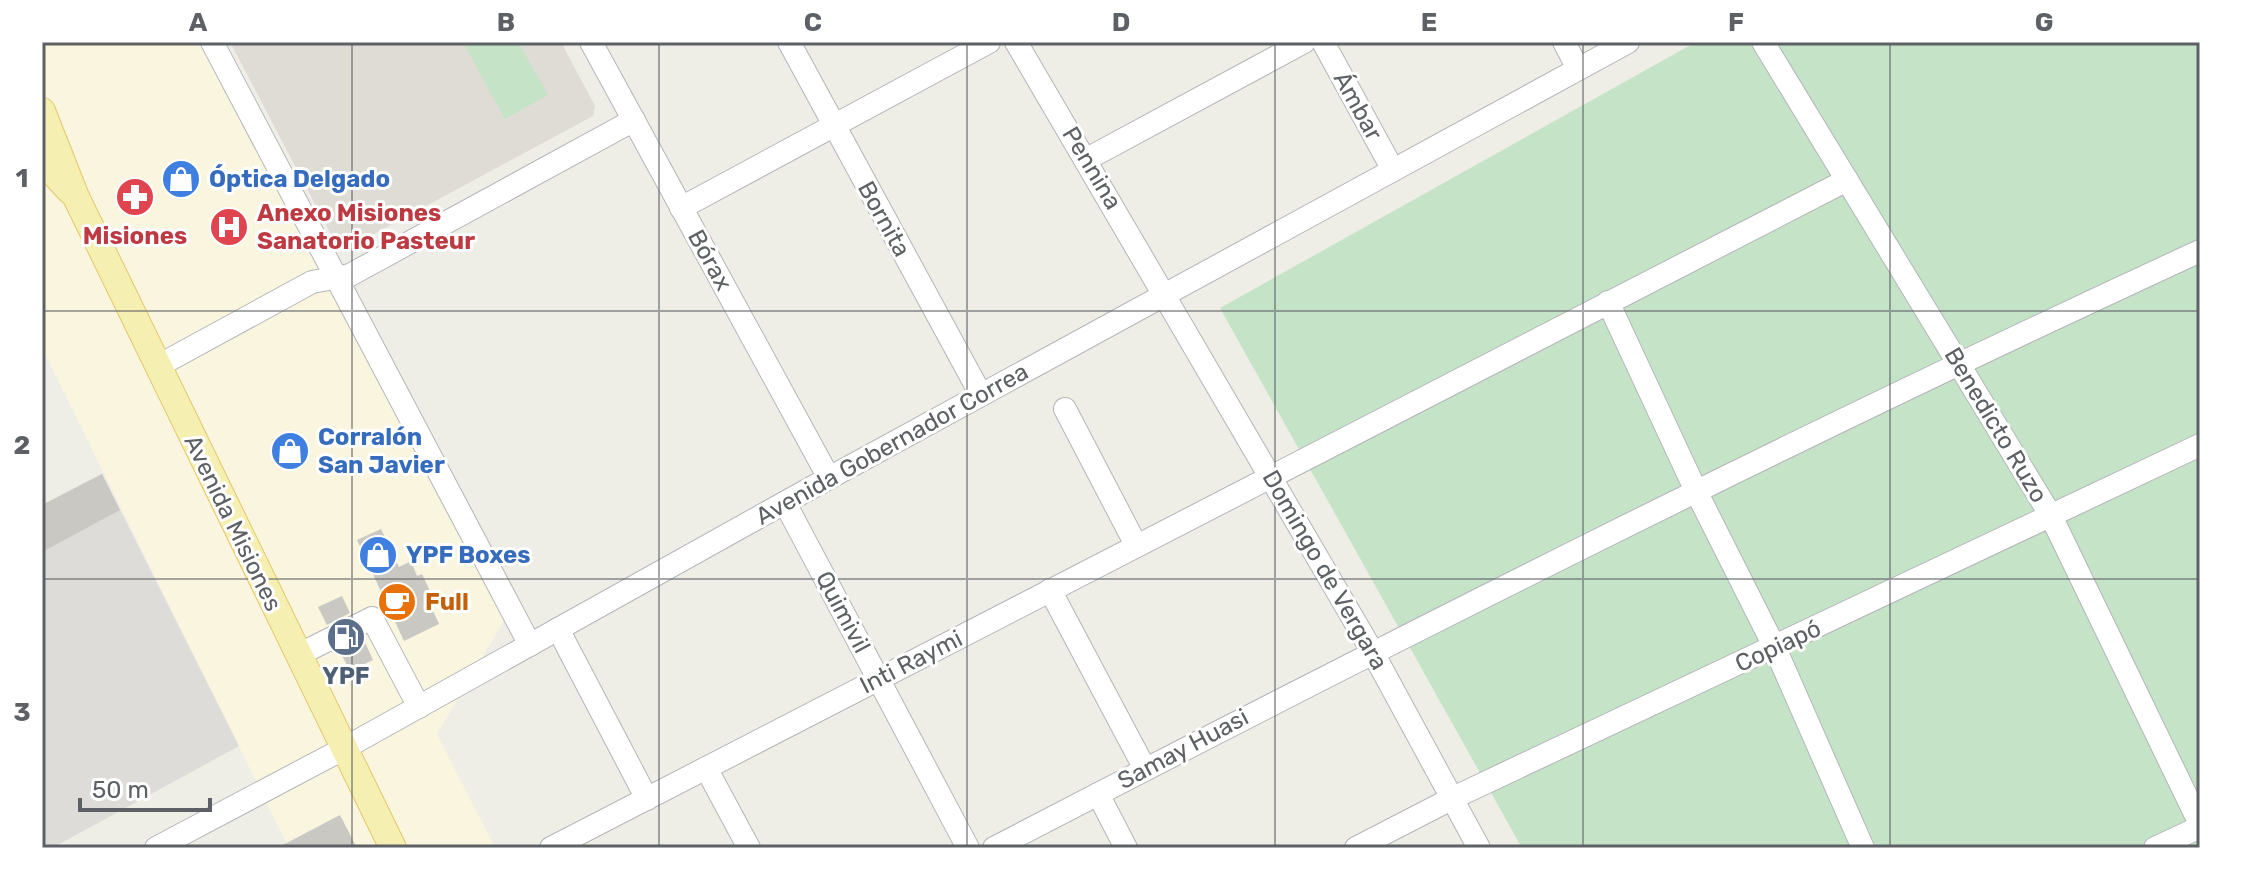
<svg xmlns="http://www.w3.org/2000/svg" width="2242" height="890" font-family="Rubik,sans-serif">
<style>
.commercial{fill:#faf5df}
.industrial{fill:#dddcd8}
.education{fill:#dedcd4}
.green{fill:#c5e3c7}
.building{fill:#cac8c2}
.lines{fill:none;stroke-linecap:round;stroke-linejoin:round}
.minor-casing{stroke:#b3b5b9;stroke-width:24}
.major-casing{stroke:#e3c76a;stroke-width:28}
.minor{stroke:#fff;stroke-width:22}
.major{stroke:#f6efb2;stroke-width:26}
.grid{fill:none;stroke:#5d6064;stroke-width:2;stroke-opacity:0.55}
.labels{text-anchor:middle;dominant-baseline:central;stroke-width:6;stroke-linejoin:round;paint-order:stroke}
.street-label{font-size:24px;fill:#5d6064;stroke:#fff}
.shop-label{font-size:24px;font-weight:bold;fill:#366cbe;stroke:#fff;text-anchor:start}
.health-label{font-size:24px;font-weight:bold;fill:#be3a42;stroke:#fff;text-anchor:start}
.food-label{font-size:24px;font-weight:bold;fill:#c56008;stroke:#fff;text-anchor:start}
.service-label{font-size:24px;font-weight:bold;fill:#4e5e75;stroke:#fff}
.neatline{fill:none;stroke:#5d6064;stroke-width:3}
.grid-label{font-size:26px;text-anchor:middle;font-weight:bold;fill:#5d6064}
</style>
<rect width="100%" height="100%" fill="#eeede6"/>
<polygon class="commercial" points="42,42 199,42 505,619 437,734 495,848 289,848 42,348"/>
<polygon class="industrial" points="102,474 239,746 52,848 42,848 42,505"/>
<polygon class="education" points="230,42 561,42 595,106 593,116 348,248 336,244"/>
<g class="green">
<polygon points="463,42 518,42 548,95 505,119"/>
<polygon points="1696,42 2200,42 2200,848 1522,848 1220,308"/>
</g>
<g class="building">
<polygon points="102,474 120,510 42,552 42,505"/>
<polygon points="381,529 399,567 411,561 417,576 422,574 435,602 430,604 439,624 404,641 357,540"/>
<polygon points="342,596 350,613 327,625 318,607"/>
<polygon points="363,638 373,660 350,671 339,650"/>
<polygon points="340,815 357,848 277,848"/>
</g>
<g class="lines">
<defs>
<g id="minor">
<polyline points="212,42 530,645"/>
<polyline points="591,42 829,478"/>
<polyline points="789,42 981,395"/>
<polyline points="1016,42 1372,651 1479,848"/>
<polyline points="1323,42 1393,170"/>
<polyline points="1564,42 1578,69"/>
<polyline points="1763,42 2051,516 2200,824"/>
<polyline points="1087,159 1304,42"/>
<polyline points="681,208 989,42"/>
<polyline points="1608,302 1696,491 1775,648 1863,848"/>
<polyline points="158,366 312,282 350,275 634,120"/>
<polyline points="1065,409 1136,545"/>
<polyline points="785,503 968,848"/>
<polyline points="1050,590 1145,769"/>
<polyline points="558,629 647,799"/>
<polyline points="298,655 372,618 419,707"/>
<polyline points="706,768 749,848"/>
<polyline points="1098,794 1126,848"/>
<polyline points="156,848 343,749 829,478 1628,42"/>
<polyline points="551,848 1847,180"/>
<path d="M994,848C1392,641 1792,439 2200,251"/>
<polyline points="1356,848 1453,798 2200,445"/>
<polyline points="2155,848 2200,827"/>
</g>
<g id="major">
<polyline points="42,111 76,197 393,848"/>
<polyline points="42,161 70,191"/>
</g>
</defs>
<use href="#minor" class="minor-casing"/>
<use href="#major" class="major-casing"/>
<use href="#minor" class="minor"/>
<use href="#major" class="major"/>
</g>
<path class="grid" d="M352,42V848M659,42V848M967,42V848M1275,42V848M1583,42V848M1890,42V848M42,311H2200M42,579H2200"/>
<defs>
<symbol id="shop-disc" viewBox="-11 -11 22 22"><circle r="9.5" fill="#3f7fe0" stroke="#fff"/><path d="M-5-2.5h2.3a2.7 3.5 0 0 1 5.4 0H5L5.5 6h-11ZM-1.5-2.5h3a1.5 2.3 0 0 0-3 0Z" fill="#fff"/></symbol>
<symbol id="pharmacy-disc" viewBox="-11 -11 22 22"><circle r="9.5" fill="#e0444e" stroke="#fff"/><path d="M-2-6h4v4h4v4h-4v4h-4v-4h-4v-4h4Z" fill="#fff"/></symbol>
<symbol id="hospital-disc" viewBox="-11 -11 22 22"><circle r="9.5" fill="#e0444e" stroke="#fff"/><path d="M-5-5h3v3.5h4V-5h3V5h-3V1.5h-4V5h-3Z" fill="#fff"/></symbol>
<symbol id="cafe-disc" viewBox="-11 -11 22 22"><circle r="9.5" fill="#e8710a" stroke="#fff"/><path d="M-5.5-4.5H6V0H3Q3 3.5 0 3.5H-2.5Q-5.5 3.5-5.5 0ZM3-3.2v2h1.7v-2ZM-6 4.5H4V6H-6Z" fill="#fff"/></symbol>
<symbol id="fuel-disc" viewBox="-11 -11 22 22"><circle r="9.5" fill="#5c6f8a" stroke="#fff"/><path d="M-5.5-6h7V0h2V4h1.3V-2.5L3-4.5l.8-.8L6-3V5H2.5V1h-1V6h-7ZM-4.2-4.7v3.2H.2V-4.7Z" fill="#fff"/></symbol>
</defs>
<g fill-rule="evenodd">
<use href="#shop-disc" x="159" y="157" width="44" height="44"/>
<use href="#pharmacy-disc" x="113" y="175" width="44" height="44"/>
<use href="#hospital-disc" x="207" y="205" width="44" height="44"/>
<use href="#shop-disc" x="268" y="429" width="44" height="44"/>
<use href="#shop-disc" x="356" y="533" width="44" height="44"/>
<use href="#cafe-disc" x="375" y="580" width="44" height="44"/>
<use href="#fuel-disc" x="324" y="615" width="44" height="44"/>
</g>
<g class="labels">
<g class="street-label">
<text transform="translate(1358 106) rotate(61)">Ámbar</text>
<text transform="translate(1092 168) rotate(59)">Pennina</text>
<text transform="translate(884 219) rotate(61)">Bornita</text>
<text transform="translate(710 260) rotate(61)">Bórax</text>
<text transform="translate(1996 425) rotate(59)">Benedicto Ruzo</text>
<text transform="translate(892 444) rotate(-29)">Avenida Gobernador Correa</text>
<text transform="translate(233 523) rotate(64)">Avenida Misiones</text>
<text transform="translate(1325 570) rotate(60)">Domingo de Vergara</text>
<text transform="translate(843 612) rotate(62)">Quimivil</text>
<text transform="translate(1778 646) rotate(-25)">Copiapó</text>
<text transform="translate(911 662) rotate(-27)">Inti Raymi</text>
<text transform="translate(1183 749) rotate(-28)">Samay Huasi</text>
</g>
<g class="shop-label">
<text x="209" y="179">Óptica Delgado</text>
<text x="318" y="437">Corralón<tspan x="318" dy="28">San Javier</tspan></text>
<text x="406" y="555">YPF Boxes</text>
</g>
<g class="health-label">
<text x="257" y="213">Anexo Misiones<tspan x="257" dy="28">Sanatorio Pasteur</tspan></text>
<text x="135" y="236" text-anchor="middle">Misiones</text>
</g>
<g class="food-label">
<text x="425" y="602">Full</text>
</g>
<g class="service-label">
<text x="346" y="676">YPF</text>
</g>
</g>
<rect width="2242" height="890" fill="none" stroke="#ffffff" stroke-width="88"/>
<path d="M80 798v12h130v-12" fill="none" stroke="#5d6064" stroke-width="4"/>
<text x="92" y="798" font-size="24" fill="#5d6064" stroke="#ffffff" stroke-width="6" paint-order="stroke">50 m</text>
<rect x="44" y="44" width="2154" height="802" class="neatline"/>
<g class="grid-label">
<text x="198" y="31">A</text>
<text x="506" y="31">B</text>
<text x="813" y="31">C</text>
<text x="1121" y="31">D</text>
<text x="1429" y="31">E</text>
<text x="1736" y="31">F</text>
<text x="2044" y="31">G</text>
<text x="22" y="187">1</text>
<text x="22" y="454">2</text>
<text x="22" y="721">3</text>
</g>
</svg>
